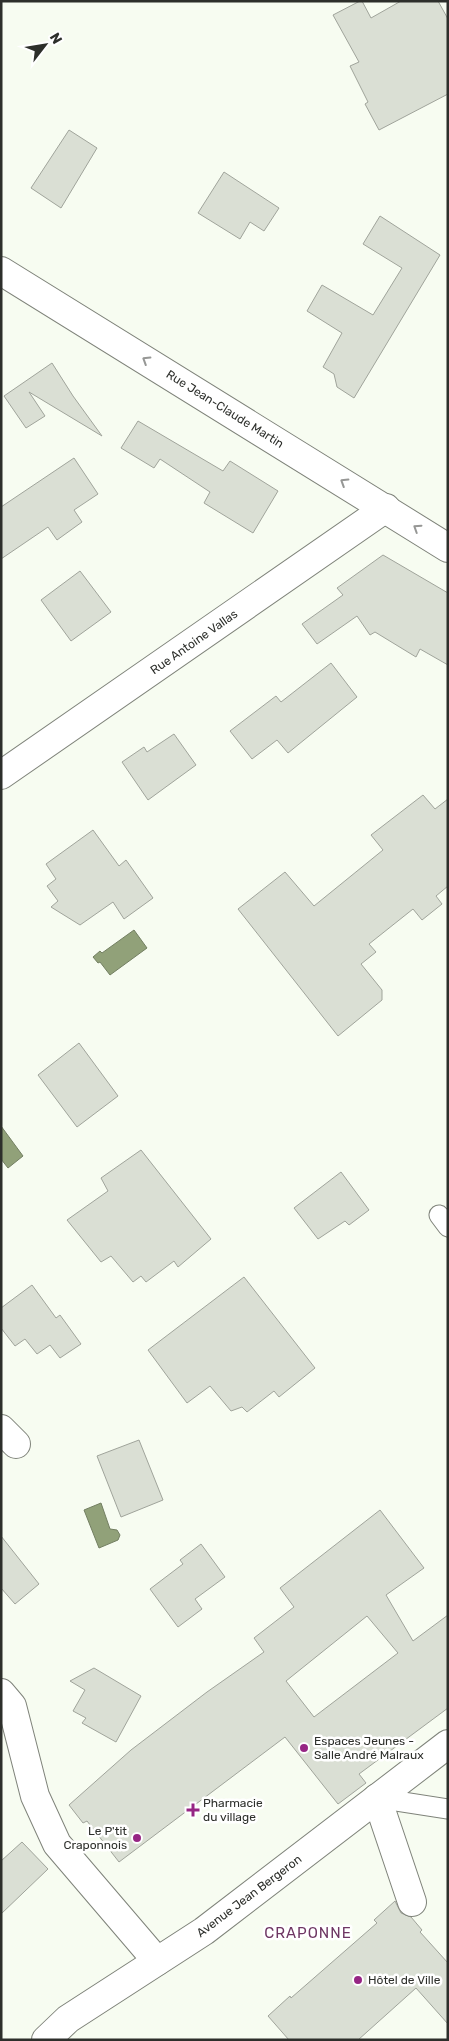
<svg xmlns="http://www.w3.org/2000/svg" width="449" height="2041" font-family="Rubik,sans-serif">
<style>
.water{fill:#91a179;stroke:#737f62}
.building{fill:#dadfd4;stroke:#a0a49b;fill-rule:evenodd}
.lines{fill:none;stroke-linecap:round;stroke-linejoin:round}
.lane-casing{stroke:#7f837a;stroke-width:21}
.street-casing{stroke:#7f837a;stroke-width:30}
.secondary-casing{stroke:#7f837a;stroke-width:30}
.lane{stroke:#fff;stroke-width:19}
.street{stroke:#fff;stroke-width:28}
.secondary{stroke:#fff;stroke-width:28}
.oneway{stroke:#969795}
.poi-dot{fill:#962584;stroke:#fff;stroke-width:2}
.labels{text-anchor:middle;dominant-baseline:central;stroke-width:5;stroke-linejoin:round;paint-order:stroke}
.street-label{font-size:12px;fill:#2d2f2b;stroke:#fff}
.poi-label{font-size:12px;fill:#2d2f2b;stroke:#fff;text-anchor:start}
.quarter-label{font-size:15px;letter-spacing:1px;fill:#6e3663;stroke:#fff}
</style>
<rect width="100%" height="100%" fill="#f7fcf1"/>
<g class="water">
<polygon points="134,930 147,948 110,975 100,962 98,963 93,957 100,951 102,953"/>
<polygon points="1,1126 23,1156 8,1168 1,1159"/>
<polygon points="101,1503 110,1529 117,1530 120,1535 118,1540 99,1548 84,1510"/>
</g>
<g class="building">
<polygon points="360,1 362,1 371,18 401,1 438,1 448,19 448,94 379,130 365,104 368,102 350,66 359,62 333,15"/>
<polygon points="69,130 97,148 61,208 31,188"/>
<polygon points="224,172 279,208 264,231 250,222 240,239 198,213"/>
<polygon points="380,216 440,255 354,398 337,387 334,374 323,367 342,333 307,311 322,285 373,315 402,268 363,244"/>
<polygon points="52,363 73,396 102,436 29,392 45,416 26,428 4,396"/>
<polygon points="138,421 223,471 230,461 278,491 253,533 204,503 210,492 160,459 154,468 121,448"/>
<polygon points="74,458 98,494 74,510 82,522 57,540 48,527 1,559 1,507"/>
<polygon points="383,555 448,593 448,665 420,649 416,657 375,632 370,635 357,616 317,644 302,624 343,595 337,588"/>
<polygon points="80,571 111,612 71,641 41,600"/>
<polygon points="331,663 357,697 288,753 277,740 252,759 230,731 276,696 281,702"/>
<polygon points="174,734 196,765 148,800 122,762 144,747 147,752"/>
<polygon points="423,795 435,809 448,799 448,886 436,896 442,904 422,920 413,909 369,944 376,952 361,964 382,990 382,1000 338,1036 238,909 285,872 314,906 383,850 371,835"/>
<polygon points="93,830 119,866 126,860 153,898 124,919 113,902 80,925 51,907 58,901 47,886 56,879 46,864"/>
<polygon points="79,1043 118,1096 77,1127 38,1075"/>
<polygon points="141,1150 211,1239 178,1267 174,1261 146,1282 141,1276 133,1282 111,1256 101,1262 67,1220 108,1191 101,1178"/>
<polygon points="341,1172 369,1210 349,1225 345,1221 318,1239 294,1208"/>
<polygon points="244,1277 315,1368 279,1397 274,1391 247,1412 242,1407 231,1411 210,1386 187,1403 148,1350"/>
<polygon points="32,1285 56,1318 60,1315 81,1344 60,1358 50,1345 37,1354 25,1339 15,1346 1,1328 1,1308"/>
<polygon points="139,1440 163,1500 121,1517 97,1456"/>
<path d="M380,1510L424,1568L386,1595L413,1641L448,1615V1708L359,1774L366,1783L338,1804L285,1737L119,1862L87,1821L83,1823L69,1805L131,1750L207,1692L264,1652L254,1638L294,1607L280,1588ZM367,1616L398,1653L314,1717L286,1681Z"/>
<polygon points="1,1536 39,1584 15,1604 1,1588"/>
<polygon points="201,1544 225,1577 195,1599 202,1609 178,1627 150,1589 183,1564 180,1560"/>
<polygon points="94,1668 141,1696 116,1742 82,1723 86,1718 73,1711 85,1690 70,1681"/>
<polygon points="22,1842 48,1869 1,1914 1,1861"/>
<polygon points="395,1901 401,1913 411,1917 422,1930 420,1932 448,1963 448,2024 416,1988 358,2040 289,2040 268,2016 290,1996 291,1998 377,1923 374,1920"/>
</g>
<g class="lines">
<defs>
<g id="lane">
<polyline points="439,1215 448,1227"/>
<polyline points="377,1798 448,1809"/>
</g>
<g id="street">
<polyline points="1,271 448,548"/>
<polyline points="1,775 386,508"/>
<polyline points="1,1429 16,1444"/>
<polyline points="1,1693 12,1706 35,1796 57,1844 157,1961"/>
<polyline points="377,1798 412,1902"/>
</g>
<polyline id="secondary" points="46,2040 68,2019 204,1931 448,1744"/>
</defs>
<use href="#lane" class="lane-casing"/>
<use href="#street" class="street-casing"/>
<use href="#secondary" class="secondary-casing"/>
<use href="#lane" class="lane"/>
<use href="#street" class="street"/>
<use href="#secondary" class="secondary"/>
</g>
<defs><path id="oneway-chevron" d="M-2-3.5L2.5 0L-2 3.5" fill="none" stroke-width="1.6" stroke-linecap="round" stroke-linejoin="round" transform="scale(1.25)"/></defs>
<g class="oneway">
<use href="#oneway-chevron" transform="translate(146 360) rotate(-148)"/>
<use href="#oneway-chevron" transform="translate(344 482) rotate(-148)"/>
<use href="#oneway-chevron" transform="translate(417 528) rotate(-147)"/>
</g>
<g class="poi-dot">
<circle cx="304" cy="1748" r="5"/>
<path d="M190.5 1802.5h5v5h5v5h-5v5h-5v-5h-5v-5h5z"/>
<circle cx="137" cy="1838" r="5"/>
<circle cx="358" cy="1980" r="5"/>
</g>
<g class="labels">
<g class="street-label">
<text transform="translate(225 409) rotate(32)">Rue Jean-Claude Martin</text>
<text transform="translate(194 642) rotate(-35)">Rue Antoine Vallas</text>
<text transform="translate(249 1896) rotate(-37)">Avenue Jean Bergeron</text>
</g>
<g class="poi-label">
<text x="314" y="1741">Espaces Jeunes -<tspan x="314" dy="14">Salle André Malraux</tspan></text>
<text x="203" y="1803">Pharmacie<tspan x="203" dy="14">du village</tspan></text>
<text x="127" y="1831" text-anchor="end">Le P'tit<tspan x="127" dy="14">Craponnois</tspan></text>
<text x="368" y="1980">Hôtel de Ville</text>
</g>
<g class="quarter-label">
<text x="308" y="1933">CRAPONNE</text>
</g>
</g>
<rect width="449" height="2041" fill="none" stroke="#2d2f2b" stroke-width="5"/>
<g transform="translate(45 45) rotate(59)" stroke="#ffffff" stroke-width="4" paint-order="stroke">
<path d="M0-4L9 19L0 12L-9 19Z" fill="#2d2f2b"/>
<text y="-8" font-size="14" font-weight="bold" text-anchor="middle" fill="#2d2f2b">N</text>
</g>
</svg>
